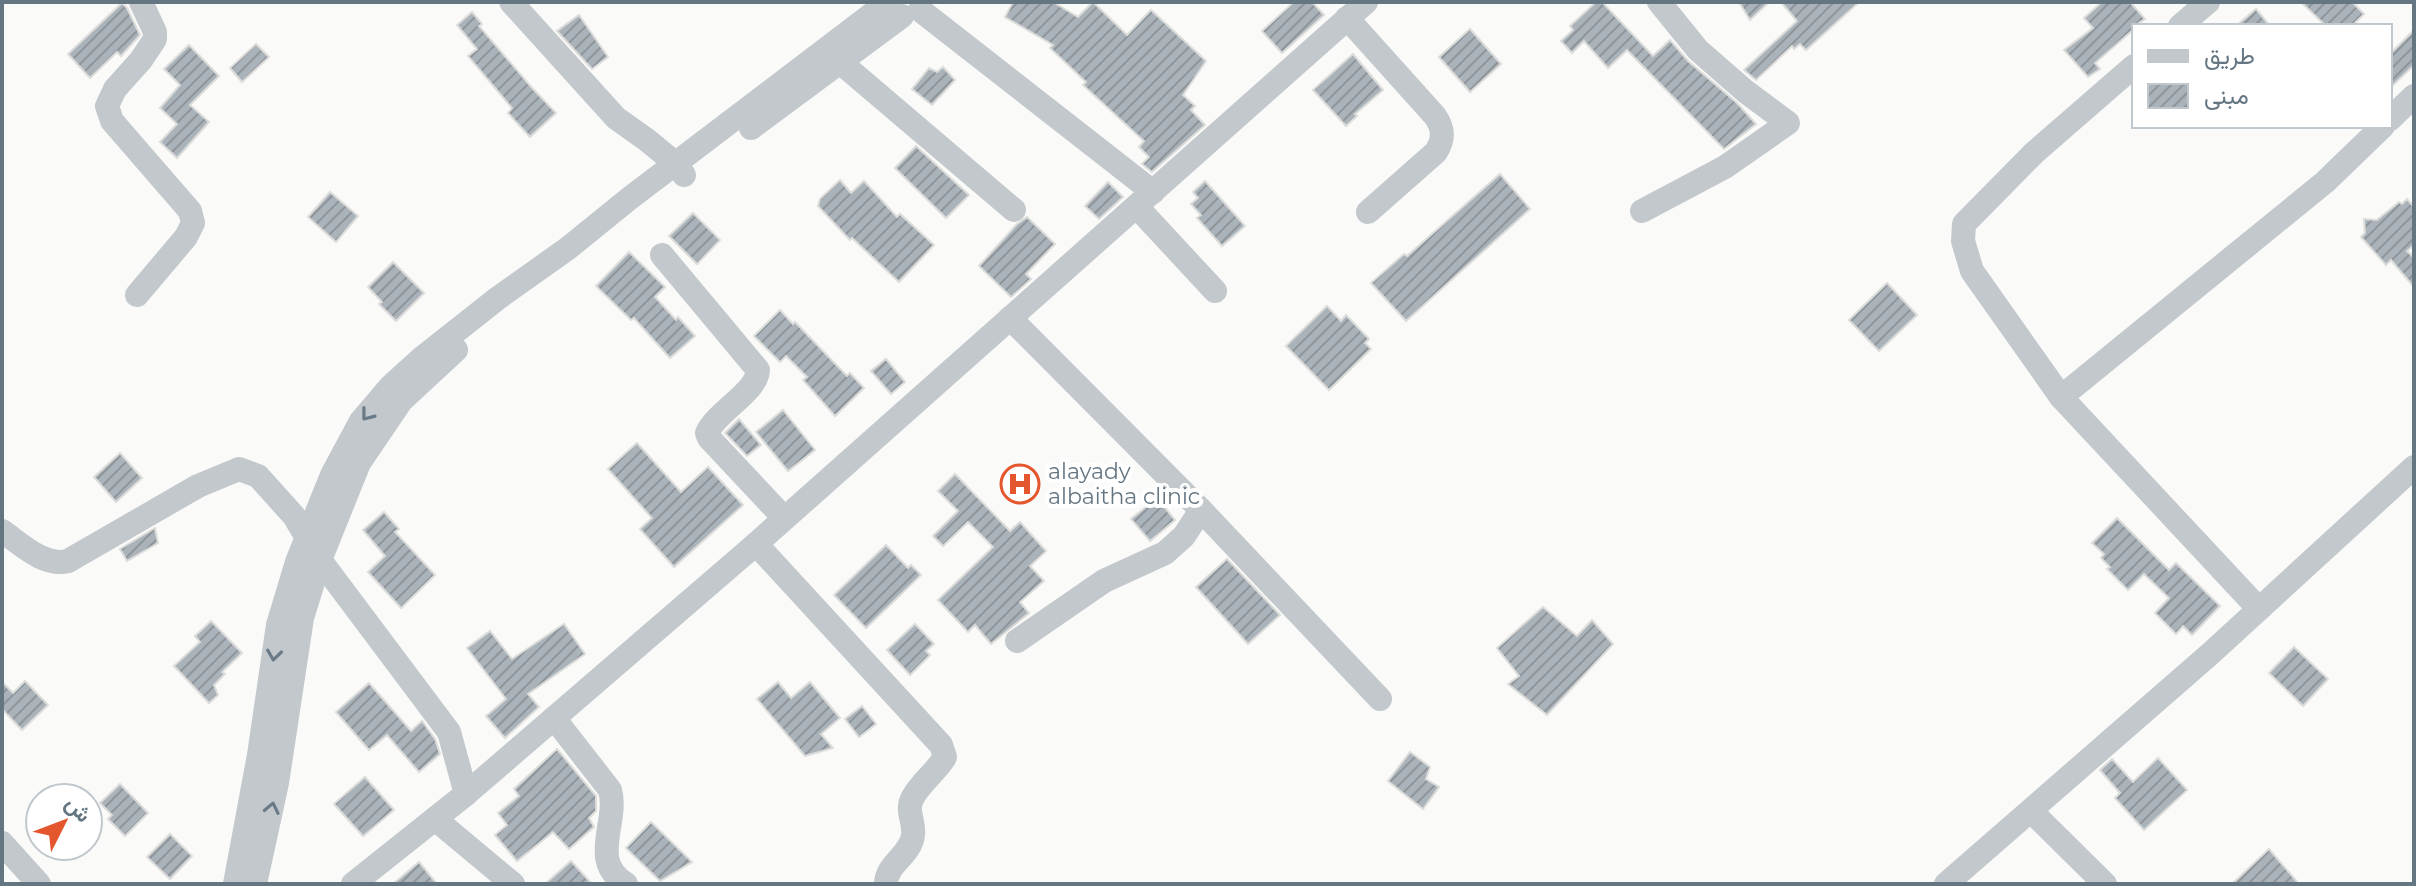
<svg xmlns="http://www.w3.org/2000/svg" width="2416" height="886" font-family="Montserrat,Vazirmatn,sans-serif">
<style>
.building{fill:url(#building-hatch);stroke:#dcdcda;stroke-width:2}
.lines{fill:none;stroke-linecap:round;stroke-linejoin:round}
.minor{stroke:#c3c8cc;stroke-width:24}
.oneway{stroke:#6a7a87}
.labels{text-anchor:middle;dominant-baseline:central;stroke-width:8;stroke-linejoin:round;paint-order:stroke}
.poi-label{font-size:22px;fill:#657683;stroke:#fff;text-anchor:start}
</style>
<defs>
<pattern id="building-hatch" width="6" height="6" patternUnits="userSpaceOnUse" patternTransform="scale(2)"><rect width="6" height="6" fill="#aab3b9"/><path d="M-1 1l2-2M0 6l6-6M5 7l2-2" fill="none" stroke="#8e969c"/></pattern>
</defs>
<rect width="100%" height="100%" fill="#fafaf8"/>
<g class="building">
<polygon points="1013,2 1053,2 1078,17 1093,2 1127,35 1151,10 1206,61 1183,95 1195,106 1191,110 1205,125 1152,172 1142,164 1149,157 1139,147 1144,141 1083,85 1086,82 1050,48 1053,45 1005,17"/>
<polygon points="1294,2 1312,2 1324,15 1282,53 1262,31"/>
<polygon points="1596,2 1602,2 1653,56 1670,40 1688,61 1737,103 1756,124 1724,149 1627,50 1608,68 1584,41 1572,53 1561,41 1573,30 1570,26"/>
<polygon points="1739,2 1769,2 1750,20"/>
<polygon points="1781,2 1859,2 1806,50 1800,44 1794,49 1792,46 1756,80 1744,70 1797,21"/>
<polygon points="2102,2 2130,2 2145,19 2134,26 2134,29 2095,63 2100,69 2088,77 2064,50 2093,28 2084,18"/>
<polygon points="2301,2 2352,2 2364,14 2352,26 2326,26"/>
<polygon points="122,3 127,8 140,35 121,56 117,52 90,78 68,54"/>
<polygon points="2256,9 2270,26 2236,26"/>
<polygon points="472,12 482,24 479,26 533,89 556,113 530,137 508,113 512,108 468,56 477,49 457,25"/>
<polygon points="579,15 608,57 592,69 557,31"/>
<polygon points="1470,29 1501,64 1470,92 1439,57"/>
<polygon points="2414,30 2414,65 2390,88 2390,54"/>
<polygon points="256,44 269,57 242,82 230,68"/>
<polygon points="189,45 219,76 190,105 209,122 177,158 160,142 177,124 160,108 180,85 164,69"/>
<polygon points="1353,54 1383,90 1355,114 1357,116 1346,126 1313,90"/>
<polygon points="943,67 955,80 932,105 912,89 929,68 937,72"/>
<polygon points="916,146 969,195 946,218 895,168"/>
<polygon points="1500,174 1530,209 1406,321 1371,283 1404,254 1407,256"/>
<polygon points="840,180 851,193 864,181 897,217 900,214 934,245 899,282 852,238 850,240 818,206 820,199"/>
<polygon points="1205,181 1245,226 1222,246 1197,218 1201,215 1191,204 1198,198 1193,192"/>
<polygon points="1108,182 1123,197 1099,219 1085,206"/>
<polygon points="330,192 358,216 336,242 308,217"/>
<polygon points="2407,199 2414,207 2414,245 2407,251 2414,258 2414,287 2391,260 2386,265 2361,237 2365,233 2364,219 2377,220 2399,202 2402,204"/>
<polygon points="693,213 720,240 697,264 669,236"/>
<polygon points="1027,217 1055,244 1026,274 1031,279 1011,297 979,266 1017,224"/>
<polygon points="629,252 665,287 655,297 676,320 678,317 695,336 670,358 634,318 631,320 596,286"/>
<polygon points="393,262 424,293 396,321 379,304 382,302 368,287"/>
<polygon points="1887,283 1917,315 1879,351 1849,320"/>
<polygon points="1327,306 1341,321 1346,315 1369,339 1365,343 1371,349 1329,390 1286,346"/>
<polygon points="780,310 793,324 795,322 847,376 850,373 864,388 835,416 803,380 807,377 786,356 780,362 754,336"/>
<polygon points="886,359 905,382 891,394 871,371"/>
<polygon points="783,410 815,450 788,471 756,432"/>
<polygon points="739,419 761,445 747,456 725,433"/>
<polygon points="637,443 681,492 708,467 743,505 674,567 640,529 652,518 608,469"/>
<polygon points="120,453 142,478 116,502 94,477"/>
<polygon points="955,474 1010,531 1020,522 1046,551 1030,566 1044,581 1020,602 1029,613 991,644 975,625 968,632 938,600 993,547 968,522 943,546 933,536 958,511 938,491"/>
<polygon points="1157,498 1175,520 1150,541 1131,519"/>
<polygon points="384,512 399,529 395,532 435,575 401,608 368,572 385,556 363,530"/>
<polygon points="2117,518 2169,570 2176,563 2220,606 2192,635 2183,626 2176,634 2155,613 2169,598 2144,574 2128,590 2107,569 2110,567 2101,558 2104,554 2092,543"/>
<polygon points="155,528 158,543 127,561 120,549"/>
<polygon points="886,545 908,568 911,565 921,575 866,628 834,595"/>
<polygon points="1227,559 1280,615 1248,644 1196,587"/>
<polygon points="1543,607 1577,636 1592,620 1613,644 1547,715 1508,684 1519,676 1497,648"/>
<polygon points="211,621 242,653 222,672 225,674 214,685 218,695 209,703 174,666 200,642 195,636"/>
<polygon points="564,624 585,654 528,694 539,707 505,738 486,716 506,699 467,648 490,631 512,659"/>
<polygon points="915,624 934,644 926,651 930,655 910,675 887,650"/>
<polygon points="2294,647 2328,679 2303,706 2269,673"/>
<polygon points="25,681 48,705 22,730 2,709 2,682 13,693"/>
<polygon points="778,682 791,698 810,682 840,718 821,734 833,748 805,756 757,699"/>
<polygon points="369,683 411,731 422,721 435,739 440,754 419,772 387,735 369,750 336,712"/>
<polygon points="862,706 876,724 859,737 845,719"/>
<polygon points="557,749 596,796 596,811 589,818 594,827 569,849 553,832 517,861 495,835 507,825 498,813 519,796 514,789"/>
<polygon points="1410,752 1430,767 1426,779 1439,787 1423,809 1388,781"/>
<polygon points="2158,758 2187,790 2144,830 2115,798 2120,793 2100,770 2112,759 2133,782"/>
<polygon points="365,777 394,810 363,836 334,804"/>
<polygon points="120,784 148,813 125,836 108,819 112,815 100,803"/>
<polygon points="651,822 692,862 660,881 626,848"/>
<polygon points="170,834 192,856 170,879 147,857"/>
<polygon points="2269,849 2299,884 2232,884"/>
<polygon points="571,861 592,884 545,884"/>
<polygon points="419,862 437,884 393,884"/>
</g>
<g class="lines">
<g class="minor">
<polyline points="511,2 616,118 647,140 676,164 684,175"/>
<polyline points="920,10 1153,192"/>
<path d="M1347,18L1435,116C1444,129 1444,139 1436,152L1368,212"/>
<polyline points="2180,26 2208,2"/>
<polyline points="840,62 1014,210"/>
<polyline points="2390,119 2414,96"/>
<polyline points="751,128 902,16"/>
<polyline points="1137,207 1215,291"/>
<polyline points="1642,211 1725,167 1788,123 1745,91 1698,50 1659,2"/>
<path d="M662,255L758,370C757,392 717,411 707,433L709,438L784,518"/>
<polyline points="137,295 186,237 193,223 190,211 112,121 107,106 115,89 141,60 155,39 155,32 141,2"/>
<polyline points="1010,318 1201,510 1380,699"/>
<polyline points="2061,397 1972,271 1963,241 1964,224 2034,153 2134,66"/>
<path d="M2,531C21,544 44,567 68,561L198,486L239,469L258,476L294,516L320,560L449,732L466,794"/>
<path d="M756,544L941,745L945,757C936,772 921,782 913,797C905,811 915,821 913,835C911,855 886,864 886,884"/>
<polyline points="2259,609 2061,397 2325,182 2383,126"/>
<polyline points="1017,641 1104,581 1165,553 1184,536 1201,510"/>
<path d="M554,718L610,790C619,822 588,861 626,884"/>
<polyline points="2031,811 2105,884"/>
<polyline points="435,819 513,884"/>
<polyline points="2,843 39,884"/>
<polyline points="235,884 259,755 278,625 297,562 332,475 361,421 390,387 422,358 498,298 567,249 630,198 888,2"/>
<polyline points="255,884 277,783 302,618 320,560 359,463 401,401 456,350"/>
<polyline points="353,884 466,794 756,544 1366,2"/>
<polyline points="1946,884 2210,654 2414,467"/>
</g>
</g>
<defs><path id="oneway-chevron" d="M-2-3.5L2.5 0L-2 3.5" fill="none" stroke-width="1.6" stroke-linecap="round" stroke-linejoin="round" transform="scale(2)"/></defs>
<g class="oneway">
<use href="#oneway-chevron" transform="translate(367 415) rotate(128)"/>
<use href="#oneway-chevron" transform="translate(274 655) rotate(98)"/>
<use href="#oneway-chevron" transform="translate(272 808) rotate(-78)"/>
</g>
<defs>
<symbol id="hospital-ring" viewBox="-11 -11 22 22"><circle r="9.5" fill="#fff" stroke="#e4572e" stroke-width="1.5"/><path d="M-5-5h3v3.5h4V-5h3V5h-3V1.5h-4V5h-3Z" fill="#e4572e"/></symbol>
</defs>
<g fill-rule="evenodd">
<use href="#hospital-ring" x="998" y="462" width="44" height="44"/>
</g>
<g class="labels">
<g class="poi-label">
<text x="1048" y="471">alayady<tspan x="1048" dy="25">albaitha clinic</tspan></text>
</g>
</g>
<rect width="2416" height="886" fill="none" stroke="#657683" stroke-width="8"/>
<rect x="2132" y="24" width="260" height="104" fill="#ffffff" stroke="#c1c8cd" stroke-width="2"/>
<rect x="2148" y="50" width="40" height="12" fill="#c3c8cc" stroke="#c1c8cd" stroke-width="2"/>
<text x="2204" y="64" font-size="24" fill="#657683">طريق</text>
<rect x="2148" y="84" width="40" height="24" fill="url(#building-hatch)" stroke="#c1c8cd" stroke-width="2"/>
<text x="2204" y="104" font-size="24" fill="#657683">مبنى</text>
<g transform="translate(64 822) rotate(48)"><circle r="38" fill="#ffffff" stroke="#c1c8cd" stroke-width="2"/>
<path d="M0-6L14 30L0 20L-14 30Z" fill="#e4572e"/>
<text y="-12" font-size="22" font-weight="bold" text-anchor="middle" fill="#657683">ش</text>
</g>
</svg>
